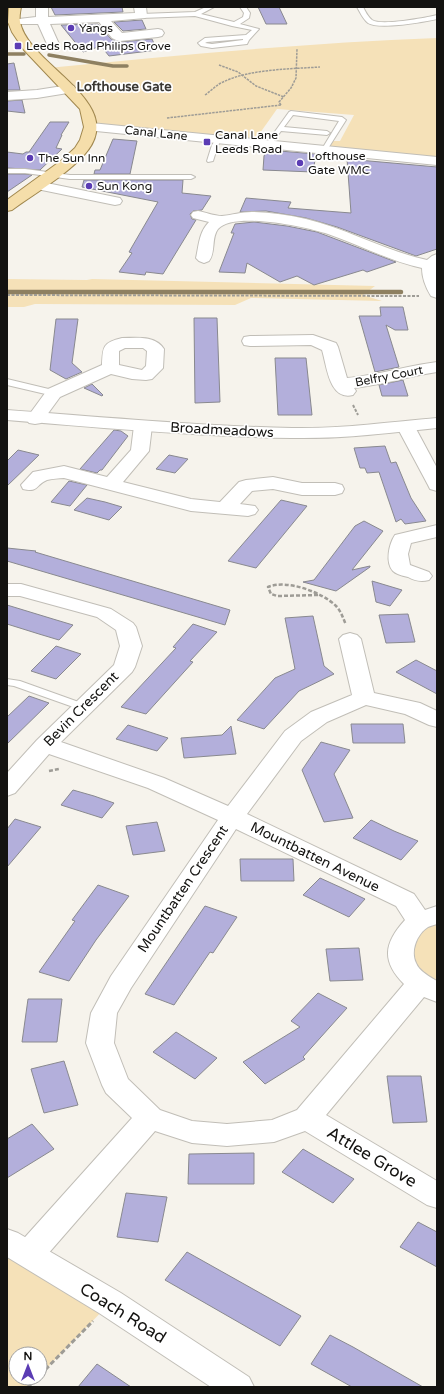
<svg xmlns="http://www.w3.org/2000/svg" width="444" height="1394" font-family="'Varela Round',sans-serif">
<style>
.green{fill:#f5e1b8}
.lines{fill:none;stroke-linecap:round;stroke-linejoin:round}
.stream-far1{stroke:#8e8061;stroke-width:3.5}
.stream{stroke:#8e8061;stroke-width:4.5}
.building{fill:#b3afdb;stroke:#89898f}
.service-casing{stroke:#c1beb7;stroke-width:2}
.minor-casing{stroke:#c1beb7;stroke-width:2}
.tertiary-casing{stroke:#c1beb7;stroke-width:2}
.primary-casing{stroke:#a1884f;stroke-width:2}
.path-far3{stroke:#9e9c96;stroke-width:1.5;stroke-dasharray:2.5 1;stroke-linecap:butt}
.path-far2{stroke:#9e9c96;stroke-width:2;stroke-dasharray:3 1.5;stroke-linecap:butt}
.path-far1{stroke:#9e9c96;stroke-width:2.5;stroke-dasharray:4 2;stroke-linecap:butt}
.path{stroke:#9e9c96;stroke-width:3;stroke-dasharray:5 2.5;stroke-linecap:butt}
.service{fill:#fff;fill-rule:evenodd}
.minor{fill:#fff;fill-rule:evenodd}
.tertiary{fill:#fff;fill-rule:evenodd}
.primary{fill:#f5deaa;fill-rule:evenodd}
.poi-dot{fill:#5b3cb4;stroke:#fff;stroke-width:1.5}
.labels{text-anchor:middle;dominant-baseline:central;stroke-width:3.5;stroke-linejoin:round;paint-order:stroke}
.far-poi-label{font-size:12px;fill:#131210;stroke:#fff;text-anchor:start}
.far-street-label{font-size:12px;fill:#131210;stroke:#fff}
.far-quarter-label{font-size:13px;font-weight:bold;fill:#3a3732;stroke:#fff}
.street-label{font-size:14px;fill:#131210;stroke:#fff}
.near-street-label{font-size:17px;fill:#131210;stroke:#fff}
</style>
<rect width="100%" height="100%" fill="#f6f3ec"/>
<g class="green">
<path d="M437,38V161L326,149L331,141H340L354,115L277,109L260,133L273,135L269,144L91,127L90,118L48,68C178,55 307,43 437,38Z"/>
<polygon points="7,279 87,280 92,279 375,286 363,295 382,301 251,298 235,305 35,304 24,307 7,307"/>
<polygon points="437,915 437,992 420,984 403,939"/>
<polygon points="7,1242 110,1303 40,1375 40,1354 16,1354 16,1378 37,1378 28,1387 7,1387"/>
</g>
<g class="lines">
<g class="stream-far1">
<polyline points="7,54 24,54"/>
<polyline points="49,55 113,66 127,66"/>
</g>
<polyline class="stream" points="7,292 401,292"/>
</g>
<g class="building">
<polygon points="51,7 122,7 123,12 55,15"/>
<polygon points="258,7 279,7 287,24 266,24"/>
<polygon points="142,20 146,29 123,31 114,22"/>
<polygon points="98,24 111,39 115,41 120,42 152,39 157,50 109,56 101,46 83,52 61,25"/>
<polygon points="14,63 20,90 7,90 7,64"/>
<polygon points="22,100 25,113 7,111 7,101"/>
<polygon points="50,122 69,122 61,135 62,135 56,148 62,149 40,170 7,168 7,152 23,154 26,152 29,152"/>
<polygon points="113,139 137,141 130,174 94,174 95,170 100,170"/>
<polygon points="267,150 316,154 313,172 263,170 264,156"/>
<polygon points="347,159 437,167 437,249 416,256 337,227 306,218 266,211 240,212 246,198 291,202 288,208 351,213"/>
<polygon points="7,174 25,174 32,175 7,192"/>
<polygon points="84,180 183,180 182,193 211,196 202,210 193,211 190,214 192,219 196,220 163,274 146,272 145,275 119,272 132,253 129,252 158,202 82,187"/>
<polygon points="254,222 287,226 317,232 396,262 367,272 363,270 314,285 297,276 280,282 247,263 245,273 219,272 234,233 231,233 235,224"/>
<polygon points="380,307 403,307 408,330 395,330 386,325 399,367 375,372 359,316 381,316"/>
<polygon points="194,318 217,318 220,402 195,403"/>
<polygon points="56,319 78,319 72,363 82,372 66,379 50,370"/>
<polygon points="275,358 306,358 312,415 278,415"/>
<polygon points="403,380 408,396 382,396 379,385"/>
<polygon points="92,384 103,395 102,396 84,388"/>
<polygon points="114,430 121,431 128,436 102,470 100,470 97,473 80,469"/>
<polygon points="385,446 391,463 396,462 411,498 426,521 405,524 401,519 396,522 379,472 367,473 365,468 360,468 354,448"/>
<polygon points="18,450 39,455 7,486 7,461"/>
<polygon points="169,455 188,459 175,473 156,469"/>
<polygon points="69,481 87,485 70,506 51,502"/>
<polygon points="87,498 105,502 122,507 109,520 74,510"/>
<polygon points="281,500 307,506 256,568 228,561"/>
<polygon points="364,521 383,531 352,570 370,566 370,567 336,591 303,582 314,580 355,526"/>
<polygon points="7,548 36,551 35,552 230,610 225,625 7,561"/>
<polygon points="372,581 402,590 390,606 376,602"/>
<polygon points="7,605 53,619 73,625 59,640 39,634 7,624"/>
<polygon points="408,614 415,642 386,643 379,615"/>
<polygon points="313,616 324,666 334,674 299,691 264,729 237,720 275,678 295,669 285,618"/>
<polygon points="193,624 217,632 190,661 193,662 146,714 121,707 176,648 173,647"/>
<polygon points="56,646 81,654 56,679 31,671"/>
<polygon points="416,660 437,671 437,694 396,672"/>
<polygon points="29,696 49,703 7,744 7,717"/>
<polygon points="351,724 403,724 405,743 353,743"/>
<polygon points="128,725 168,738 157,751 116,739"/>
<polygon points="231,726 236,754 184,758 181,738 222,735"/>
<polygon points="321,742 350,750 334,774 353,818 324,822 302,770"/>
<polygon points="73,790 94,796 114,803 102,818 61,805"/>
<polygon points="15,819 41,827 7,867 7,829"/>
<polygon points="371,820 394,831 418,841 401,860 353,838"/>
<polygon points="157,822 165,851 133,855 126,826"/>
<polygon points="240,859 293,859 294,881 241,881"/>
<polygon points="320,878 342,888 365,899 349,917 303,895"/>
<polygon points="98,885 129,896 96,940 69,981 39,972 75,921 72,920"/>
<polygon points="205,906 237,917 213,953 210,952 174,1005 145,994"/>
<polygon points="359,948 363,980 330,981 326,949"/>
<polygon points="318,993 347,1008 303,1057 305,1059 265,1084 243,1062 300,1027 291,1021"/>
<polygon points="28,999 62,999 57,1042 22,1042"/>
<polygon points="176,1032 217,1058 195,1079 153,1052"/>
<polygon points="64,1061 78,1105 44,1113 31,1069"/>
<polygon points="387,1076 421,1076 427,1122 393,1123"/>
<polygon points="32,1124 54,1149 7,1178 7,1139"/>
<polygon points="303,1149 354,1179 333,1203 282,1172"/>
<polygon points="254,1153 254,1184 188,1184 189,1154"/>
<polygon points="126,1193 167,1197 158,1242 117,1237"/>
<polygon points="418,1222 437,1232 437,1267 400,1247"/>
<polygon points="187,1252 301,1316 280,1346 165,1280"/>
<polygon points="330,1335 353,1347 423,1387 352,1387 311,1364"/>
<polygon points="97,1364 131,1387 78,1387"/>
</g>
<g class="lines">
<defs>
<g id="service">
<path d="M206,7H214L201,14L234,22L243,17L244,13L240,7H246L250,13L249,18L240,24L259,29L249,40L247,44L212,48L201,46L198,43L205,38L246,35L252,30L232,26L195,16L141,18L138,16L141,14L195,12ZM243,39V40L212,44L205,43L207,42Z"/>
<path d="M357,7H363C365,11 368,17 372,20C381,26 425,18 437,15V19C424,22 379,30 368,23C363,19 360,12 357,7Z"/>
<polygon points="291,111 342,117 346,120 327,150 322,149 339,121 293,115 284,127 327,131 330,133 327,135 281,131 271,145 267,145 266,144 289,112"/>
<polygon points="217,138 222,139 218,145 213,161 208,162 207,161 212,145"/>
<polygon points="7,169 25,169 70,175 191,175 195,177 191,179 70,179 25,173 7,173"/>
<polygon points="7,379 57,391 58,393 54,396 7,385"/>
<polygon points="7,679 20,681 87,705 89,707 87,709 79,709 14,686 7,685"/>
</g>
<g id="minor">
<polygon points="36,7 48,7 48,17 135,13 134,7 146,7 147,16 145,18 111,21 122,33 158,29 162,30 164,33 162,36 158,37 120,41 116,40 112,38 99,22 50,24 59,44 57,47 49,47 47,44 38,24 10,24 8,22 10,20 36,17"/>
<polygon points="37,181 115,197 120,198 122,201 120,204 115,205 32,188 30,185 32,182"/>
<path d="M198,211C205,212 214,216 222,216C232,215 241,212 252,212C270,212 288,215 306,219C348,229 385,251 427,260L432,256L437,254V298L431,296C426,288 422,278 422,268C389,261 360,245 328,234C306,227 234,211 218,229C211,238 216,252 209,261L204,263L199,261L196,258C199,245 199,232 209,222L193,218L191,215L193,212Z"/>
<path d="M313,335L336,343L338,347L347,378C378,375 406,366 437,362V372C409,376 382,385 354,388L356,391L353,395C329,401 327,366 322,350L311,345L250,346L244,345L242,341L244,337L250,336Z"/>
<path d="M122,338C137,338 155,335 164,349L163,368L152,379L146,380L132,379L111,374L60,397L41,423L35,424L29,423L26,419L48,389L102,365C103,347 102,343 122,338ZM125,348H143L147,351L146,366L142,370L119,365V351Z"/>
<path d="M143,421L149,422L152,426L149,451L123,482L191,499L220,502L239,482L246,480L273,477L302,483H335L342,485L344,489L342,493L335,495H302L273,489L252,491L240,504L255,506L258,510L255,514L248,516L191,511L64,478C59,478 52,479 47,480C36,484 39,493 23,489L21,485L33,472L64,466L107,477L131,450L134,426L137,422Z"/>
<polygon points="406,422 412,423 415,427 437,468 437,491 430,489 428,485 397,427 400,423"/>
<path d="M437,525V537L411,543L408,554L410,565L429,572L432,576L429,580C421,582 415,581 408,577C403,576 396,574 393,571C385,562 389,544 395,535Z"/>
<path d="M7,584H21L111,609L133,623L136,627L142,646L135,667L132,672L61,742L164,778L228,806L285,731L311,712L352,695L339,639L343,635L350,633L357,635L361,639L374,693L420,703L437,711V727L429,725L405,714L366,705L327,722L301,741L247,814L414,894L425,910L437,906V924C434,925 430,926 428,927C417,934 410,951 416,963C419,971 430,977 437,981V1002L424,997L326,1115L437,1181V1208L427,1205L305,1131L274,1142L227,1146L192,1143L155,1131L40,1263L29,1267L18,1263L14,1254L18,1245L132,1118L106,1093L102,1085L86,1043L91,1013L111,976L218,820L148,788L49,754L15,793L7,796V773L37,740L114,665L120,646L116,630L97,617L20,596H7ZM236,829L396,906L405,920C384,943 381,961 404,984L297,1110L272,1120L227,1124L192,1121L160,1110L128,1079L114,1043L117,1013L131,988Z"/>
</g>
<g id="tertiary">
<polygon points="69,85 74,86 75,89 74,92 37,98 7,100 7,92 37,90"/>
<polygon points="91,123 437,157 437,165 86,130 84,127 86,124"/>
<path d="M7,410C102,417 197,426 292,428C340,429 389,422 437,418V428C389,433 340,439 292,438C197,436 102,428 7,420Z"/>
<polygon points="7,1229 18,1233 121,1293 249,1377 254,1387 211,1387 99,1313 7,1257"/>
</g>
<path id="primary" d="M9,7H21C20,12 19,18 20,22C28,66 132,103 84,155C65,176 35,193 12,210L7,211V200L62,160L75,148L80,140L84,127L80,109L24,50L12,32L8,22Z"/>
</defs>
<use href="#service" class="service-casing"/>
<use href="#minor" class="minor-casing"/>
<use href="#tertiary" class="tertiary-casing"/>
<use href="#primary" class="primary-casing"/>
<g class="path-far3">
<polyline points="219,65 238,72 256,86 284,97"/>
<path d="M205,95C211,91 216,85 223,82C250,69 290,69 320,67"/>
<polyline points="281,105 279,102 291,88 296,78 297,49"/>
<polyline points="167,118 281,105"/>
</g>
<g class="path-far2">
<polyline points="7,295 419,296"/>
<polyline points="353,405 358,415"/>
</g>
<g class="path-far1">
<path d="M318,595L277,596L271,594L268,587C286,579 322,592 336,606C341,611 343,618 346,625"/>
<polyline points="49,771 59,769"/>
</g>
<g class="path">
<polyline points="40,1375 93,1321"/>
<polyline points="28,1387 37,1378"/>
</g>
<use href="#service" class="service"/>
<use href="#minor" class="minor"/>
<use href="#tertiary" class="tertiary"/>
<use href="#primary" class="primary"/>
</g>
<g class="poi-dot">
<circle cx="71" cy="28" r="4"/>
<rect x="14" y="42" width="8" height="8" rx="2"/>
<rect x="203" y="138" width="8" height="8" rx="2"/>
<circle cx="30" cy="158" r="4"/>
<circle cx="300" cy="163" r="4"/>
<circle cx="89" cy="186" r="4"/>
</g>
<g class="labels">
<g class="far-poi-label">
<text x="79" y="28">Yangs</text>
<text x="26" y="46">Leeds Road Philips Grove</text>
<text x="215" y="135">Canal Lane<tspan x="215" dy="14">Leeds Road</tspan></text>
<text x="308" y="156">Lofthouse<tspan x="308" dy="14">Gate WMC</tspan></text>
<text x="38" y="158">The Sun Inn</text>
<text x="97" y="186">Sun Kong</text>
</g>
<g class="far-street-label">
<text transform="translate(156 133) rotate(6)">Canal Lane</text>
<text transform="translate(389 376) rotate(-11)">Belfry Court</text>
</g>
<g class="far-quarter-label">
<text x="124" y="87">Lofthouse Gate</text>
</g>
<g class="street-label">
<text transform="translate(222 430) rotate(3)">Broadmeadows</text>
<text transform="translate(81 709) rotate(-45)">Bevin Crescent</text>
<text transform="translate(315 857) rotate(26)">Mountbatten Avenue</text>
<text transform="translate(183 889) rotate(-56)">Mountbatten Crescent</text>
</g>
<g class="near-street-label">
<text transform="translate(372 1157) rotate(31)">Attlee Grove</text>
<text transform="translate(123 1313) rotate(32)">Coach Road</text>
</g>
</g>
<rect width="444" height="1394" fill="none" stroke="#131210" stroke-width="16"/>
<g transform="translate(28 1366)"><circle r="19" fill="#ffffff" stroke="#a1a09f"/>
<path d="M0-3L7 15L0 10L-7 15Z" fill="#5b3cb4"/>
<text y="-6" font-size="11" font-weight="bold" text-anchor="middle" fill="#131210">N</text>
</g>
</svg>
